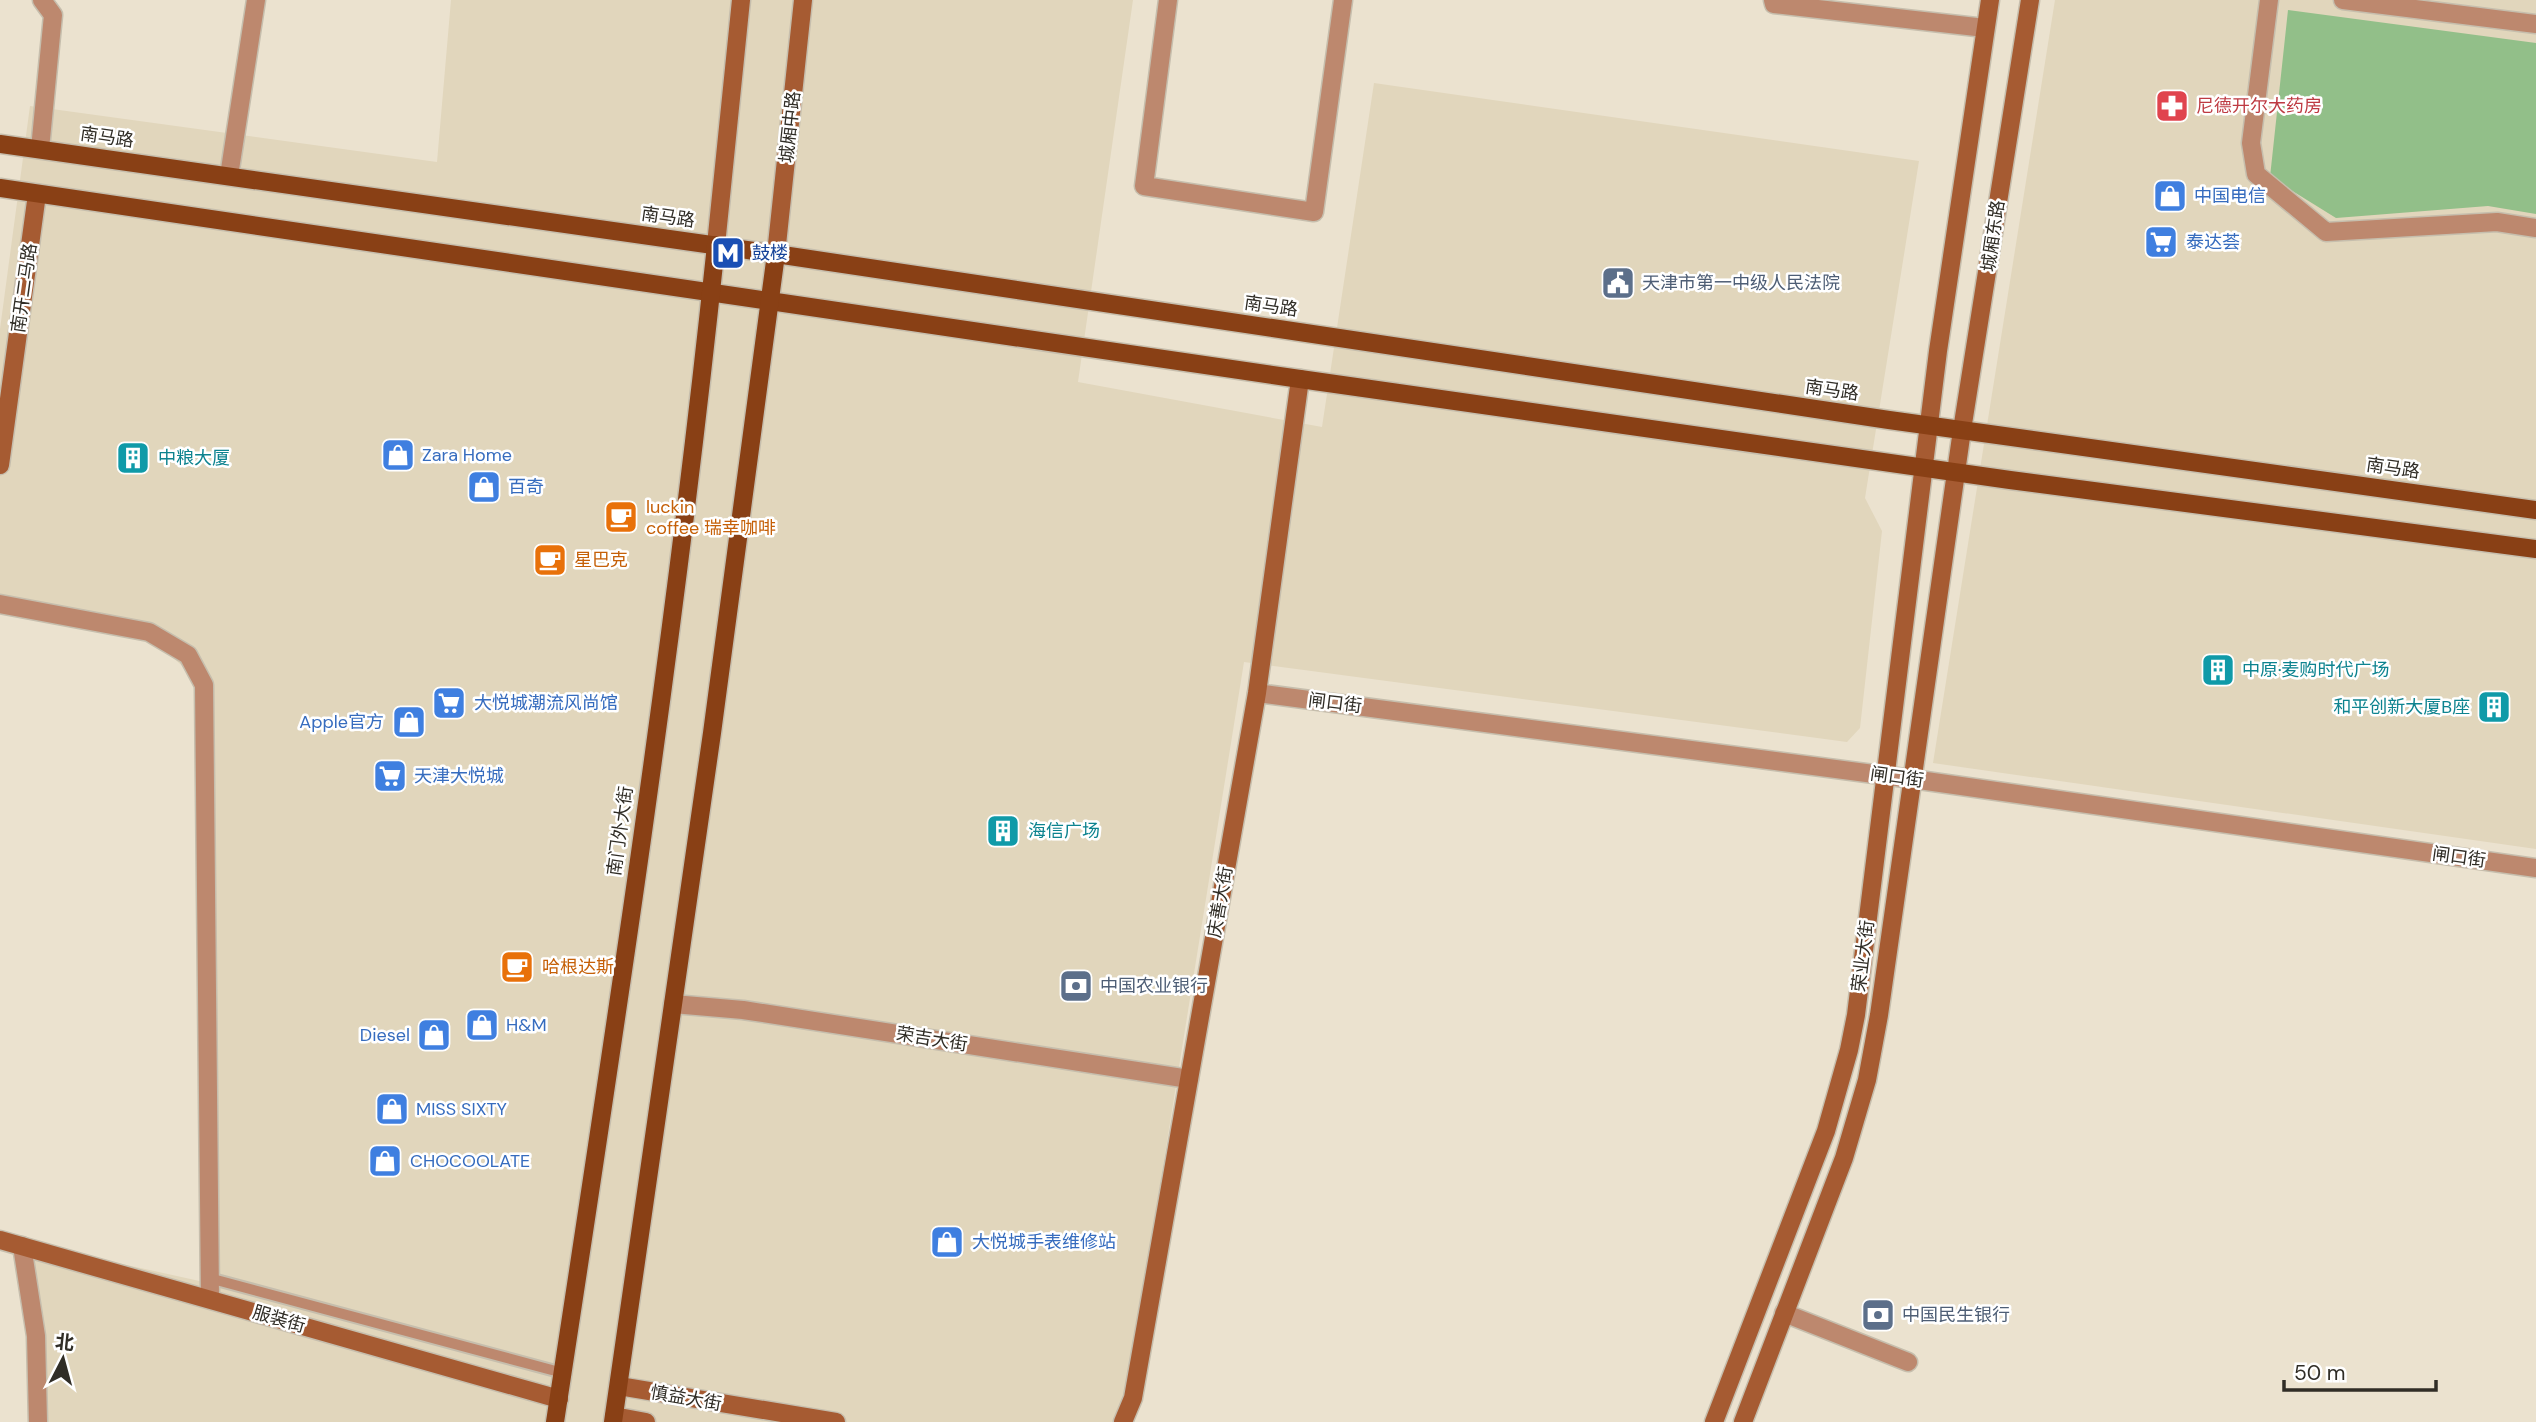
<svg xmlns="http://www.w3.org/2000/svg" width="2536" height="1422" font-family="'DM Sans','Noto Sans SC',sans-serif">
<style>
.built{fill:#e1d6bc}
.green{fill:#92bf89}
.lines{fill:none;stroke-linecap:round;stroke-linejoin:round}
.lane-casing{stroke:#c6bead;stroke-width:14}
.street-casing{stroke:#c6bead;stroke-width:21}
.secondary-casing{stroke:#c6bead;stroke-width:21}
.primary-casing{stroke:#c6bead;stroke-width:21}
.lane{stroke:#bd886e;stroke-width:10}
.street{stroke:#bd886e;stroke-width:18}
.secondary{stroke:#a65b32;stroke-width:18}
.primary{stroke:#894015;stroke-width:18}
.labels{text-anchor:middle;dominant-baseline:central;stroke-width:5;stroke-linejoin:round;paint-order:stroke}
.health-label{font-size:18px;fill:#be3a42;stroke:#fff;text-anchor:start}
.street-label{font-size:18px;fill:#302d26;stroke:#fff}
.shop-label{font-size:18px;fill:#366cbe;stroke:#fff;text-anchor:start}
.transit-label{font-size:18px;fill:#164399;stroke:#fff;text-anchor:start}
.service-label{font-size:18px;fill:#4e5e75;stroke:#fff;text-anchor:start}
.culture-label{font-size:18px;fill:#0d838f;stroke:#fff;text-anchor:start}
.food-label{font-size:18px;fill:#c56008;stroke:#fff;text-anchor:start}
</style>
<rect width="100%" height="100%" fill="#ebe2cf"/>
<g class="built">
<polygon points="451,0 1133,0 1078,382 1322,427 1374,83 1919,161 1865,498 1882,531 1860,728 1847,742 1244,662 1122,1422 44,1422 18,1241 204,1282 201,682 150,638 0,607 0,329 30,106 437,162"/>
<polygon points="2055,0 2536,0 2536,849 1933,763"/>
</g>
<polygon class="green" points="2288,10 2536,43 2536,214 2488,206 2336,218 2270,177"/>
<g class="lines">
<defs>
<polyline id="lane" points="209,1278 563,1373"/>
<g id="street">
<polyline points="1168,0 1144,186 1314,212 1343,0"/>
<polyline points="1773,0 1774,4 1985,28"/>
<polyline points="2269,0 2251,143 2256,174 2326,232 2497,222 2536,228"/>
<polyline points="2343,0 2536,24"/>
<polyline points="40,149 53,15 42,0"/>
<polyline points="229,176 256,0"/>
<polyline points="0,604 149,632 188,655 204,685 210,1299"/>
<polyline points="1257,693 1912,779 2536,868"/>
<polyline points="673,1004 743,1010 1189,1079"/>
<polyline points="22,1246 36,1336 38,1422"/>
<polyline points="1784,1313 1908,1362"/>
</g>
<g id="secondary">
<polyline points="716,245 741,0"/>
<polyline points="776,254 803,0"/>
<polyline points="0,465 37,194"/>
<polyline points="0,1240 559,1399"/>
<polyline points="619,1386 836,1422"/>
<polyline points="614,1416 646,1422"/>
<polyline points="1123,1422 1133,1398 1257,693 1300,379"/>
<polyline points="1714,1422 1826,1131 1849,1050 1856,1015 1938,351 1990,0"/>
<polyline points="1743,1422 1844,1158 1867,1080 1879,1015 1962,430 2030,0"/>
</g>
<g id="primary">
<polyline points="0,144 776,254 1889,420 2536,510"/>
<polyline points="0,188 1300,379 2010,480 2536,549"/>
<path d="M555,1422C615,1031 675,639 716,245"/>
<polyline points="613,1422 712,733 776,254"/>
</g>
</defs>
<use href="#lane" class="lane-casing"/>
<use href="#street" class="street-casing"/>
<use href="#secondary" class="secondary-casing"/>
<use href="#primary" class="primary-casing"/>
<use href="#lane" class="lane"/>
<use href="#street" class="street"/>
<use href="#secondary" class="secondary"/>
<use href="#primary" class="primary"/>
</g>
<defs>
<symbol id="pharmacy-square" viewBox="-11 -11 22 22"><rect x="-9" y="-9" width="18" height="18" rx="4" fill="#e0444e" stroke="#fff"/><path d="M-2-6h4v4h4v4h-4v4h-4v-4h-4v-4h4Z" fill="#fff"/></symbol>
<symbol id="shop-square" viewBox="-11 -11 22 22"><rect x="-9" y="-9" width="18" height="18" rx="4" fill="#3f7fe0" stroke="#fff"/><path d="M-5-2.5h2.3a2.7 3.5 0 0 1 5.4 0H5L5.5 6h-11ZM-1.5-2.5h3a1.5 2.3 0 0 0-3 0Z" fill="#fff"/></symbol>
<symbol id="supermarket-square" viewBox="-11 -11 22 22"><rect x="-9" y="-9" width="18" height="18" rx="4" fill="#3f7fe0" stroke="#fff"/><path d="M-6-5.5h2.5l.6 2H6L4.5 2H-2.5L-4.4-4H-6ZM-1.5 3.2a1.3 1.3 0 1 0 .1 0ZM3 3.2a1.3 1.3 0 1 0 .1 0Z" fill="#fff"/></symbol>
<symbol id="metro-square" viewBox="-11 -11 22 22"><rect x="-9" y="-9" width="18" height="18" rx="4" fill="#1a4fb4" stroke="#fff"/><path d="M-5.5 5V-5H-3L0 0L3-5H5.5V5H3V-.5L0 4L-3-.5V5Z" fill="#fff"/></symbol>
<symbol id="civic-square" viewBox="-11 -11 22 22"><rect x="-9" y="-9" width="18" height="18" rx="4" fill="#5c6f8a" stroke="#fff"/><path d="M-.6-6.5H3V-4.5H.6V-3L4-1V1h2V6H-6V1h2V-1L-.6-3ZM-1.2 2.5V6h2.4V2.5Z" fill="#fff"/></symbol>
<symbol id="building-square" viewBox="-11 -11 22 22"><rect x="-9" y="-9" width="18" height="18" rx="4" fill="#0f9aa8" stroke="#fff"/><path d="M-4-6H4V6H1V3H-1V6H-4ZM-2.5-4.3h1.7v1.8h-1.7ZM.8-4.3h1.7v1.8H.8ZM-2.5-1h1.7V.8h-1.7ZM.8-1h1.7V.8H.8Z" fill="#fff"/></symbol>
<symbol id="cafe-square" viewBox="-11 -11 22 22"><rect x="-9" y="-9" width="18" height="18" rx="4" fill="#e8710a" stroke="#fff"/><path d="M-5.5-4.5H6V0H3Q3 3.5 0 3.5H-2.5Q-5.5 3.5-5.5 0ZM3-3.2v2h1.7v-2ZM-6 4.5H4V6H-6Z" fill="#fff"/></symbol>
<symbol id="bank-square" viewBox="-11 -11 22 22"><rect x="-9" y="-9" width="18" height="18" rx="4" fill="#5c6f8a" stroke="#fff"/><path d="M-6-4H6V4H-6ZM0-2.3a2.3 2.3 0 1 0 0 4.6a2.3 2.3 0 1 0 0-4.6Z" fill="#fff"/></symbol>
</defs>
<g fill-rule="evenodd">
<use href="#pharmacy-square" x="2153" y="87" width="38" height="38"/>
<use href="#shop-square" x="2151" y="177" width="38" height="38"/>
<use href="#supermarket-square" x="2142" y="223" width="38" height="38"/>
<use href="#metro-square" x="709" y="234" width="38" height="38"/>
<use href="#civic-square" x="1599" y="264" width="38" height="38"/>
<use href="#shop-square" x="379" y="436" width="38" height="38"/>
<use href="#building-square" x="114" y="439" width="38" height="38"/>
<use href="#shop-square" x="465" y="468" width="38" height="38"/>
<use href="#cafe-square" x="602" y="498" width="38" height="38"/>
<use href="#cafe-square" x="531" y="541" width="38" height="38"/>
<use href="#building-square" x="2199" y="651" width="38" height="38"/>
<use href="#supermarket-square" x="430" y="684" width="38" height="38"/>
<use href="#building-square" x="2475" y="688" width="38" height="38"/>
<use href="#shop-square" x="390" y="703" width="38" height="38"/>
<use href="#supermarket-square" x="371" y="757" width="38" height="38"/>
<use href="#building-square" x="984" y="812" width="38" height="38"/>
<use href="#cafe-square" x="498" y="948" width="38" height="38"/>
<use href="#bank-square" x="1057" y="967" width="38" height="38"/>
<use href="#shop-square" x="463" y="1006" width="38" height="38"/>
<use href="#shop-square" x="415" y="1016" width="38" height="38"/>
<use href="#shop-square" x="373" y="1090" width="38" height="38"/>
<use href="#shop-square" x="366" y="1142" width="38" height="38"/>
<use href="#shop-square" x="928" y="1223" width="38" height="38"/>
<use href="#bank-square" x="1859" y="1296" width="38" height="38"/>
</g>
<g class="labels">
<g class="health-label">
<text x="2196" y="106">尼德开尔大药房</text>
</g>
<g class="street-label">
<text transform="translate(790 127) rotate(-84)">城厢中路</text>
<text transform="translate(107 137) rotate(8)">南马路</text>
<text transform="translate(668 217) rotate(8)">南马路</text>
<text transform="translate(1993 236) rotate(-82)">城厢东路</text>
<text transform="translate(24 288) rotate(-82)">南开二马路</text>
<text transform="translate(1271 306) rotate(8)">南马路</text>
<text transform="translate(1832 390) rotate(8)">南马路</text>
<text transform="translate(2393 468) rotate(8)">南马路</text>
<text transform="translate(1335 703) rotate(7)">闸口街</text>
<text transform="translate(1897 777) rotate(8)">闸口街</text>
<text transform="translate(620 831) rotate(-82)">南门外大街</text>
<text transform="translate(2459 857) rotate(8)">闸口街</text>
<text transform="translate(1220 902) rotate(-80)">庆善大街</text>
<text transform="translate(1863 956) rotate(-83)">荣业大街</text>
<text transform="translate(932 1039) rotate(9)">荣吉大街</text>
<text transform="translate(279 1319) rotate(16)">服装街</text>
<text transform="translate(686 1398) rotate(10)">慎益大街</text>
</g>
<g class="shop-label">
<text x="2194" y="196">中国电信</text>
<text x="2186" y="242">泰达荟</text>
<text x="422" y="455">Zara Home</text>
<text x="508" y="487">百奇</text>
<text x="474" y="703">大悦城潮流风尚馆</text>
<text x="384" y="722" text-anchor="end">Apple官方</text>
<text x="414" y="776">天津大悦城</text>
<text x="506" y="1025">H&amp;M</text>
<text x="410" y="1035" text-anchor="end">Diesel</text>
<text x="416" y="1109">MISS SIXTY</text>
<text x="410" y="1161">CHOCOOLATE</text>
<text x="972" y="1242">大悦城手表维修站</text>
</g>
<g class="transit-label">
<text x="752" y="253">鼓楼</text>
</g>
<g class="service-label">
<text x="1642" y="283">天津市第一中级人民法院</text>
<text x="1100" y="986">中国农业银行</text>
<text x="1902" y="1315">中国民生银行</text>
</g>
<g class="culture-label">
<text x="158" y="458">中粮大厦</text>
<text x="2242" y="670">中原·麦购时代广场</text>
<text x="2470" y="707" text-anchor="end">和平创新大厦B座</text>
<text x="1028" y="831">海信广场</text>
</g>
<g class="food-label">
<text x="646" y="507">luckin<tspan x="646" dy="21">coffee 瑞幸咖啡</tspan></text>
<text x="574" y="560">星巴克</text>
<text x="542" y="967">哈根达斯</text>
</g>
</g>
<g transform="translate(63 1359) rotate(6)" stroke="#ffffff" stroke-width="5" paint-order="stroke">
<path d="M0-5L12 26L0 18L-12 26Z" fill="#302d26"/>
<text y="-10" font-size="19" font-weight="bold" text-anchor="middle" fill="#302d26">北</text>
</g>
<path d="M2284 1380v10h152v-10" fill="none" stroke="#302d26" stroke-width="3.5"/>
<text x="2294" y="1380" font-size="21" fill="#302d26" stroke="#ffffff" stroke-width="5" paint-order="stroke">50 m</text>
</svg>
